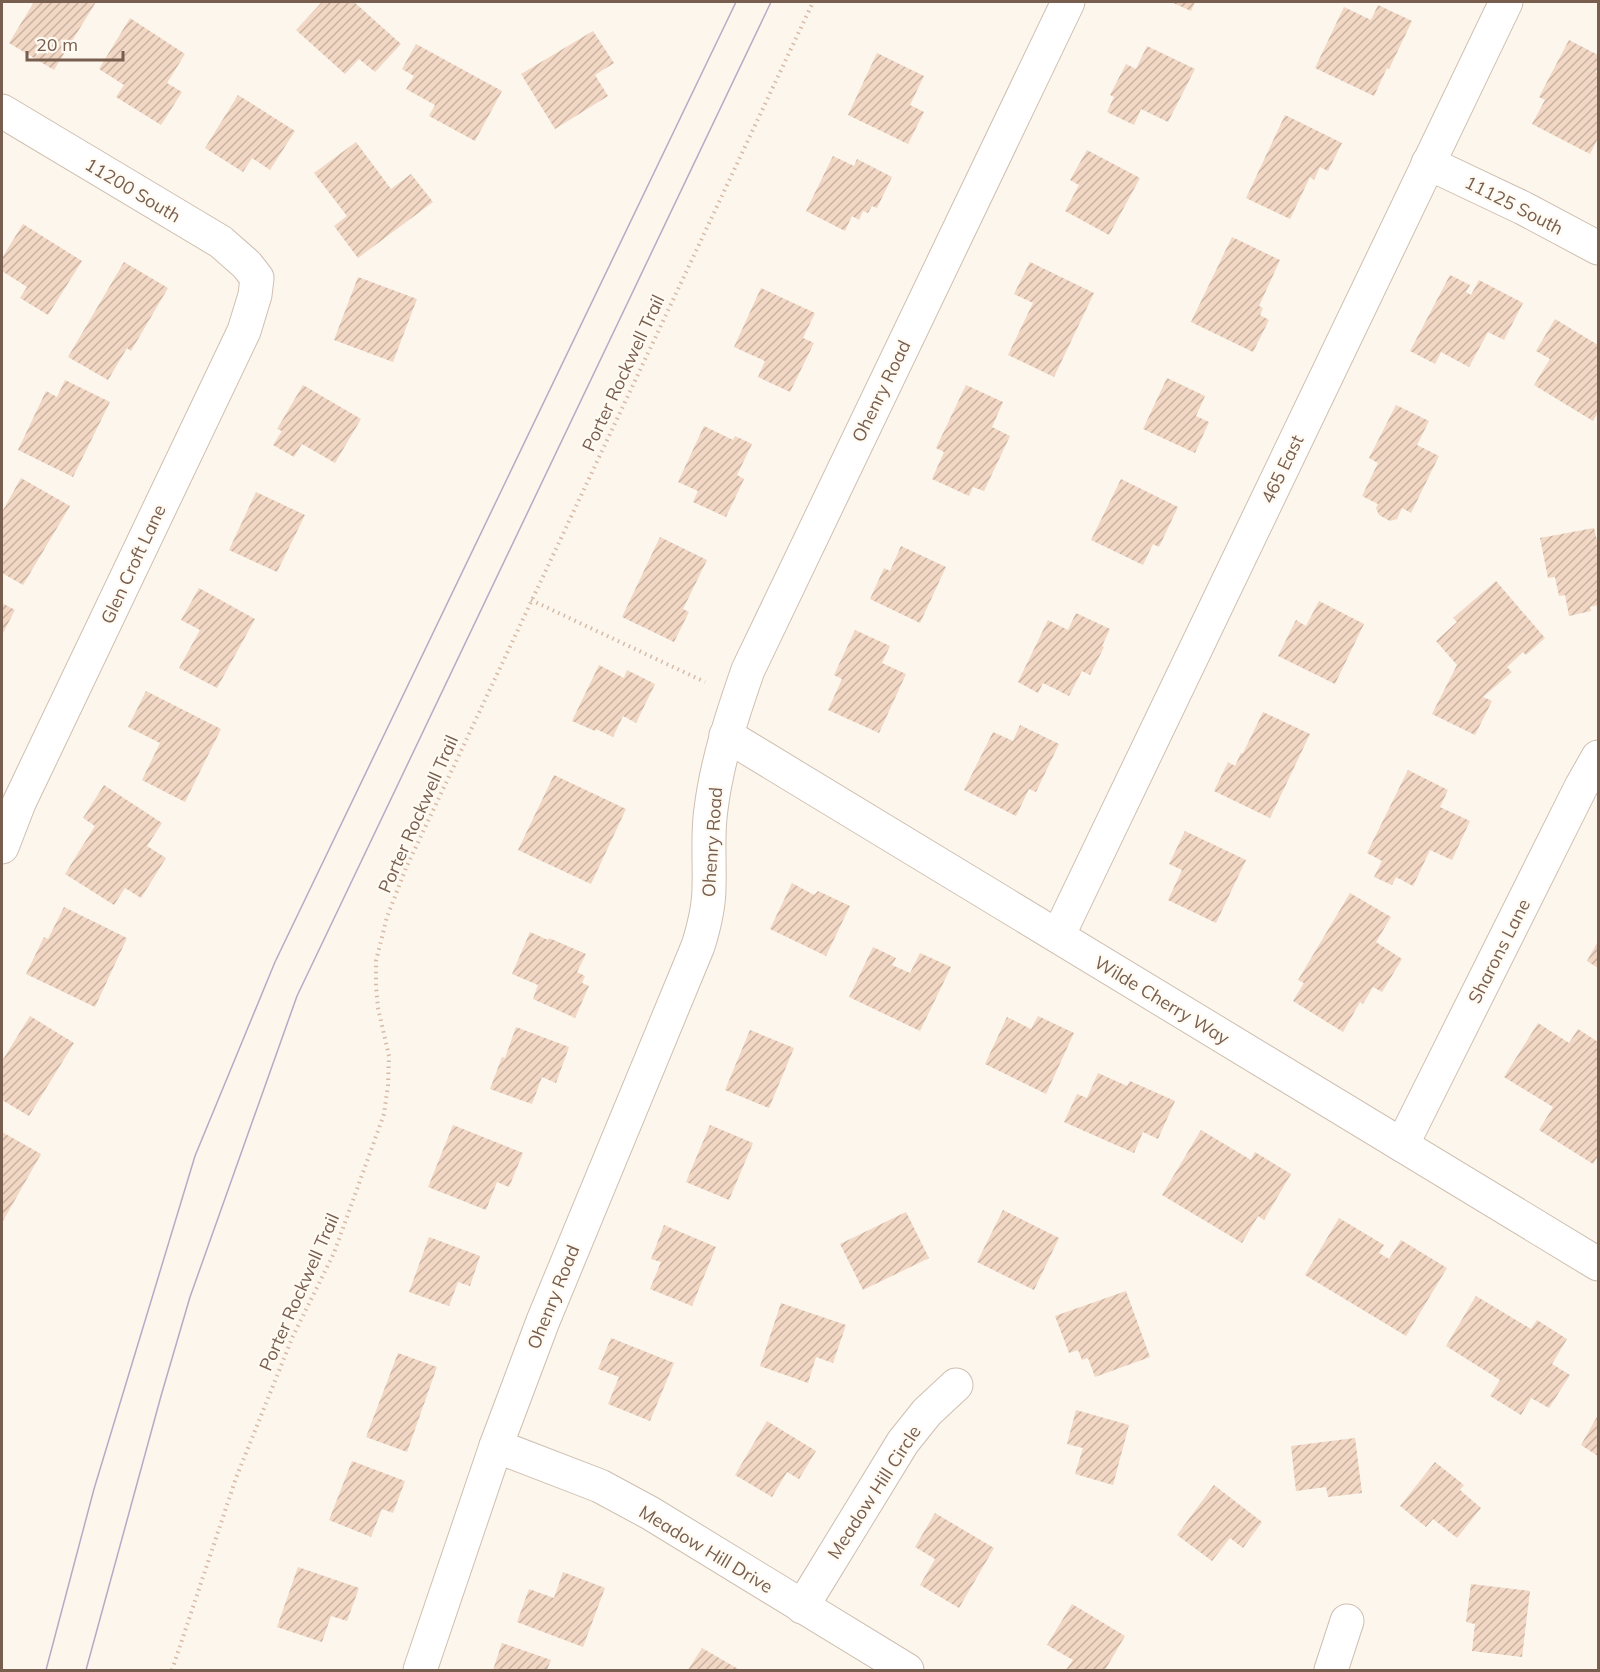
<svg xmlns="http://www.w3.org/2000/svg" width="1600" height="1672" font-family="Mulish,sans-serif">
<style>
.building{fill:url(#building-hatch)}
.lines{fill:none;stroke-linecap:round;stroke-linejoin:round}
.minor-casing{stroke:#cfbfb0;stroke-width:35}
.path{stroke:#d7baa6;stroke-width:4;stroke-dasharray:1.5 4.5;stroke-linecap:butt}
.minor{stroke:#fff;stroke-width:33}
.tram{stroke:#baa8c7;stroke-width:1.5}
.labels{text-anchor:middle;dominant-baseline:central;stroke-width:4.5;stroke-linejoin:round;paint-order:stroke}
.street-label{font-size:18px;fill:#785e4e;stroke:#fffaf2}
</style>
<defs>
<pattern id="building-hatch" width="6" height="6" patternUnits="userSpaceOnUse" patternTransform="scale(1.5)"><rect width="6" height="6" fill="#f1d7c4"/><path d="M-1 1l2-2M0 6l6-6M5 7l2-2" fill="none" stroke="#c8b2a1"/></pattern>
</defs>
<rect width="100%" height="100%" fill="#fcf6ec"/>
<g class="building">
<polygon points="34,2 96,2 54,70 9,43"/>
<polygon points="322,2 354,2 401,44 375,72 359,59 345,74 296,30"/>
<polygon points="1171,2 1195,2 1191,11"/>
<polygon points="1378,5 1412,21 1389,69 1387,68 1374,96 1315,68 1344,7 1371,20"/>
<polygon points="130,18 185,54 167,83 182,92 161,125 116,97 124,85 99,69"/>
<polygon points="593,31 614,63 595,75 608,96 555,129 521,74"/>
<polygon points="1569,40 1598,55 1598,67 1596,72 1598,74 1598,138 1590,154 1532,124 1545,100 1539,97"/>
<polygon points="416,44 502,91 475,141 429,116 435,105 406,89 414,76 402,69"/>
<polygon points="1147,46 1195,69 1168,122 1141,109 1134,125 1107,112 1114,97 1110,95 1126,64 1136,69"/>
<polygon points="877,53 924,76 910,105 924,112 908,144 848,115"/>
<polygon points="238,95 295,131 270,170 252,158 243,172 205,148"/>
<polygon points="1285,115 1342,143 1328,171 1320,167 1314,180 1310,177 1290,219 1246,198"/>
<polygon points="356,142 391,189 411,174 433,202 358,258 334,226 347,216 314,173"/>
<polygon points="1087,150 1140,178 1109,235 1065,211 1079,185 1070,180"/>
<polygon points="833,156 854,166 857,159 892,177 877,208 872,206 868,213 863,211 859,220 852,216 845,231 806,211"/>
<polygon points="23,224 82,261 48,315 20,298 27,287 2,271 2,258"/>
<polygon points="1232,237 1280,260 1259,306 1263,308 1260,315 1269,320 1253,352 1191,322"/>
<polygon points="124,262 168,288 131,351 127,348 108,380 68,357"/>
<polygon points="1030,262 1094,293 1054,377 1008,355 1033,303 1014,294"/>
<polygon points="1450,275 1470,285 1466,292 1471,295 1479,280 1523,303 1504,340 1488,332 1469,367 1441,352 1435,364 1410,351"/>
<polygon points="358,277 417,299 393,362 334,340"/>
<polygon points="761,288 815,313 803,338 814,343 790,392 758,377 765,361 734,347"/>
<polygon points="1555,319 1598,345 1598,412 1593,421 1534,385 1550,359 1536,351"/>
<polygon points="1167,378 1205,396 1196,416 1209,422 1195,453 1143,429"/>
<polygon points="65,380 110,402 73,477 18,450 46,391 57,397"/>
<polygon points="303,385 361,419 335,463 302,444 294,457 273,445 282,431 277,429"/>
<polygon points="966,385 1003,402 992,427 1010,436 984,491 973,487 969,496 932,479 944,452 936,448"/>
<polygon points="1396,405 1429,421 1417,445 1439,456 1411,513 1402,508 1397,519 1390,521 1379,515 1376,508 1378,504 1362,496 1378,463 1369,458"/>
<polygon points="704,426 733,440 735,436 752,444 737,475 744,479 726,517 693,502 698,491 678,482"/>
<polygon points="21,478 70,506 23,585 2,573 2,512"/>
<polygon points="1121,479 1178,507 1159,547 1153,544 1143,565 1091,540"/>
<polygon points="256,492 305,515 277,572 229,550"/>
<polygon points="1594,528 1598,545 1598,605 1590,607 1591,611 1569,616 1565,595 1559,596 1555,577 1548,578 1540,538"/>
<polygon points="660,537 707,560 683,609 689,612 674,642 622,617"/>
<polygon points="901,546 946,567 920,623 870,599 884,568 890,571"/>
<polygon points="1496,581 1545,638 1526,655 1523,652 1507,667 1512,672 1483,697 1492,701 1475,735 1432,714 1457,665 1436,641 1457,622 1453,618"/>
<polygon points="199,588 255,619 217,688 179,668 200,630 181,620"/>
<polygon points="1319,601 1364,624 1335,684 1278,656 1296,620 1306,626"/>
<polygon points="2,603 15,610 2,635"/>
<polygon points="1076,613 1110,629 1102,646 1104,647 1090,675 1082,671 1069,696 1043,683 1038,693 1018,682 1048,620 1068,630"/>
<polygon points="855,630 890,646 882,663 906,674 879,733 828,710 842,679 834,675"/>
<polygon points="599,665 624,678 627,670 655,684 636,723 623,716 613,737 596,729 595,731 572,721"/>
<polygon points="146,691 221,729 185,802 142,780 160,743 128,727"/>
<polygon points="1263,712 1310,734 1270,818 1214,791 1228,762 1235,766 1241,753 1243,753"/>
<polygon points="1020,725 1059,744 1036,792 1029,789 1016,816 964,790 993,732 1013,741"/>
<polygon points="1408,770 1448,790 1440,807 1470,821 1452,860 1430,850 1413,886 1396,877 1392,885 1374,877 1382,861 1367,853"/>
<polygon points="554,775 626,809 591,884 518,850"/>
<polygon points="104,785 162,823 147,846 166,858 141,898 125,888 114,905 65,874 95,826 83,818"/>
<polygon points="1185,831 1246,860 1216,923 1168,900 1182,870 1169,864"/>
<polygon points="792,883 814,895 818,891 850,906 826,956 770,929"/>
<polygon points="1350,893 1391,917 1376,942 1402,959 1382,992 1373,987 1363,1004 1360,1002 1343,1032 1293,1001 1304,983 1298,980"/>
<polygon points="64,907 127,938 95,1007 26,974 44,937 48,939"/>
<polygon points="530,932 548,940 549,938 586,954 577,972 585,976 582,983 589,986 575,1018 533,999 538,985 512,974"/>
<polygon points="1598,941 1598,968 1587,961"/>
<polygon points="873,947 896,958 892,965 910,973 920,953 951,967 920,1031 849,997"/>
<polygon points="30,1016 74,1043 29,1116 2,1100 2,1061"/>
<polygon points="1038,1016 1074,1033 1046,1094 985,1064 1007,1017 1031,1029"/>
<polygon points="1538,1023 1569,1043 1578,1029 1598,1042 1598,1156 1593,1164 1539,1130 1553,1107 1504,1077"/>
<polygon points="516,1027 569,1047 556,1083 542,1077 532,1104 490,1089 502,1057 505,1058"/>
<polygon points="750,1030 794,1048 769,1108 725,1090"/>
<polygon points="1098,1073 1127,1086 1130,1081 1175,1101 1158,1139 1143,1132 1134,1153 1064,1122 1077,1094 1087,1098"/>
<polygon points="453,1125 523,1153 509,1187 497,1182 486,1210 428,1187"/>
<polygon points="710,1125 753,1143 729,1200 686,1182"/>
<polygon points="1201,1130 1251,1160 1255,1152 1291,1174 1264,1220 1258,1216 1242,1243 1162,1195"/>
<polygon points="2,1132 41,1154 3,1221 2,1220"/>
<polygon points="1003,1210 1059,1238 1034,1290 977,1262"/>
<polygon points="906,1212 929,1258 863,1290 840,1244"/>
<polygon points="1339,1218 1384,1245 1379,1253 1389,1259 1401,1240 1447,1268 1406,1336 1305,1275"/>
<polygon points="664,1225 716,1247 692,1306 650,1289 661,1262 651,1259"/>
<polygon points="429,1237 480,1256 470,1286 458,1282 449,1306 409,1292"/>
<polygon points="1126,1291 1150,1357 1095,1377 1088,1358 1082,1360 1078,1350 1069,1353 1055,1316"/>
<polygon points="1476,1296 1531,1329 1537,1320 1567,1339 1552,1364 1570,1375 1549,1408 1531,1398 1521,1415 1490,1396 1500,1380 1446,1346"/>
<polygon points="781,1303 846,1325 833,1363 816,1357 808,1383 760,1366"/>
<polygon points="611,1338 674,1363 650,1421 608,1404 619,1377 598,1369"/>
<polygon points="398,1353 437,1367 407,1452 366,1437"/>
<polygon points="1076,1410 1129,1425 1113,1485 1075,1474 1083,1448 1067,1444"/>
<polygon points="1598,1415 1598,1456 1581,1445"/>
<polygon points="767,1421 816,1451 799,1479 787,1472 772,1497 735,1475"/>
<polygon points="1355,1438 1362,1493 1328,1497 1326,1487 1296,1491 1291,1446"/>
<polygon points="352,1461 405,1481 393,1513 382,1509 371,1537 329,1520"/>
<polygon points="1435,1462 1464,1485 1460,1490 1481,1508 1457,1538 1433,1519 1426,1527 1400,1506"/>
<polygon points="1214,1485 1262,1522 1243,1548 1230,1538 1212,1561 1177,1535"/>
<polygon points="935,1513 994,1548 959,1608 920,1585 935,1559 915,1547"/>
<polygon points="298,1567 359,1588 347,1621 331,1616 322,1642 277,1627"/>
<polygon points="563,1572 605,1588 583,1647 517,1622 529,1589 554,1598"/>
<polygon points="1471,1584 1530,1591 1522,1657 1472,1651 1475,1624 1466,1622"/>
<polygon points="1072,1604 1125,1636 1105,1670 1066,1670 1073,1660 1047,1645"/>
<polygon points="502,1643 551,1660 547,1670 493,1670"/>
<polygon points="702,1648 740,1670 688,1670"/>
</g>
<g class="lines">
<defs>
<g id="minor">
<polyline points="2,111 221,242 247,265 257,278 255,295 244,331 19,803 2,847"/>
<polyline points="1428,163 1523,208 1598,248"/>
<polyline points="726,735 1598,1264"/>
<polyline points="1058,936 1506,2"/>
<polyline points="1402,1145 1581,787 1598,757"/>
<polyline points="496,1446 600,1486 650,1513 907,1670"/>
<polyline points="802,1607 903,1442 927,1412 956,1385"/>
<path d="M420,1670L496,1446L543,1321L698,946C704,927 709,908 709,887C710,861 707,835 711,809C717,761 732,716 748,670L1068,2"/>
<polyline points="1331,1670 1347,1621"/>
</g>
</defs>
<use href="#minor" class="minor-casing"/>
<g class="path">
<polyline points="531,600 705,682"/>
<polyline points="172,1670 236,1478 293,1336 334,1253 384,1114 388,1085 389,1056 378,1008 376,986 376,961 387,917 406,868 813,2"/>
</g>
<use href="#minor" class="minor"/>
<g class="tram">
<polyline points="46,1670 94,1489 195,1156 275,962 736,2"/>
<polyline points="86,1670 161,1396 190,1297 297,996 771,2"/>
</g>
</g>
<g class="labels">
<g class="street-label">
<text transform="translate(133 190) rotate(31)">11200 South</text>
<text transform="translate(1514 205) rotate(27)">11125 South</text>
<text transform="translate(623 373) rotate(-65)">Porter Rockwell Trail</text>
<text transform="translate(881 391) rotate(-64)">Ohenry Road</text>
<text transform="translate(1282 469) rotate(-64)">465 East</text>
<text transform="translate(133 564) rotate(-65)">Glen Croft Lane</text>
<text transform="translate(418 814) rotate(-66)">Porter Rockwell Trail</text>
<text transform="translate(712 842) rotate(-86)">Ohenry Road</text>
<text transform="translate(1499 951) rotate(-63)">Sharons Lane</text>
<text transform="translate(1162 1000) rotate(31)">Wilde Cherry Way</text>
<text transform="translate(299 1292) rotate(-66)">Porter Rockwell Trail</text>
<text transform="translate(553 1297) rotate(-68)">Ohenry Road</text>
<text transform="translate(874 1492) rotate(-57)">Meadow Hill Circle</text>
<text transform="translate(706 1549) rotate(31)">Meadow Hill Drive</text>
</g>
</g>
<rect width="1600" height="1672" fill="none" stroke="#785e4e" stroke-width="6"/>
<path d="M27 51v9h96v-9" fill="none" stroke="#785e4e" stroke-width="3"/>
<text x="36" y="51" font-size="18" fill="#785e4e" stroke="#fffaf2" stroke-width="4.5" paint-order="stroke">20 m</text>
</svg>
